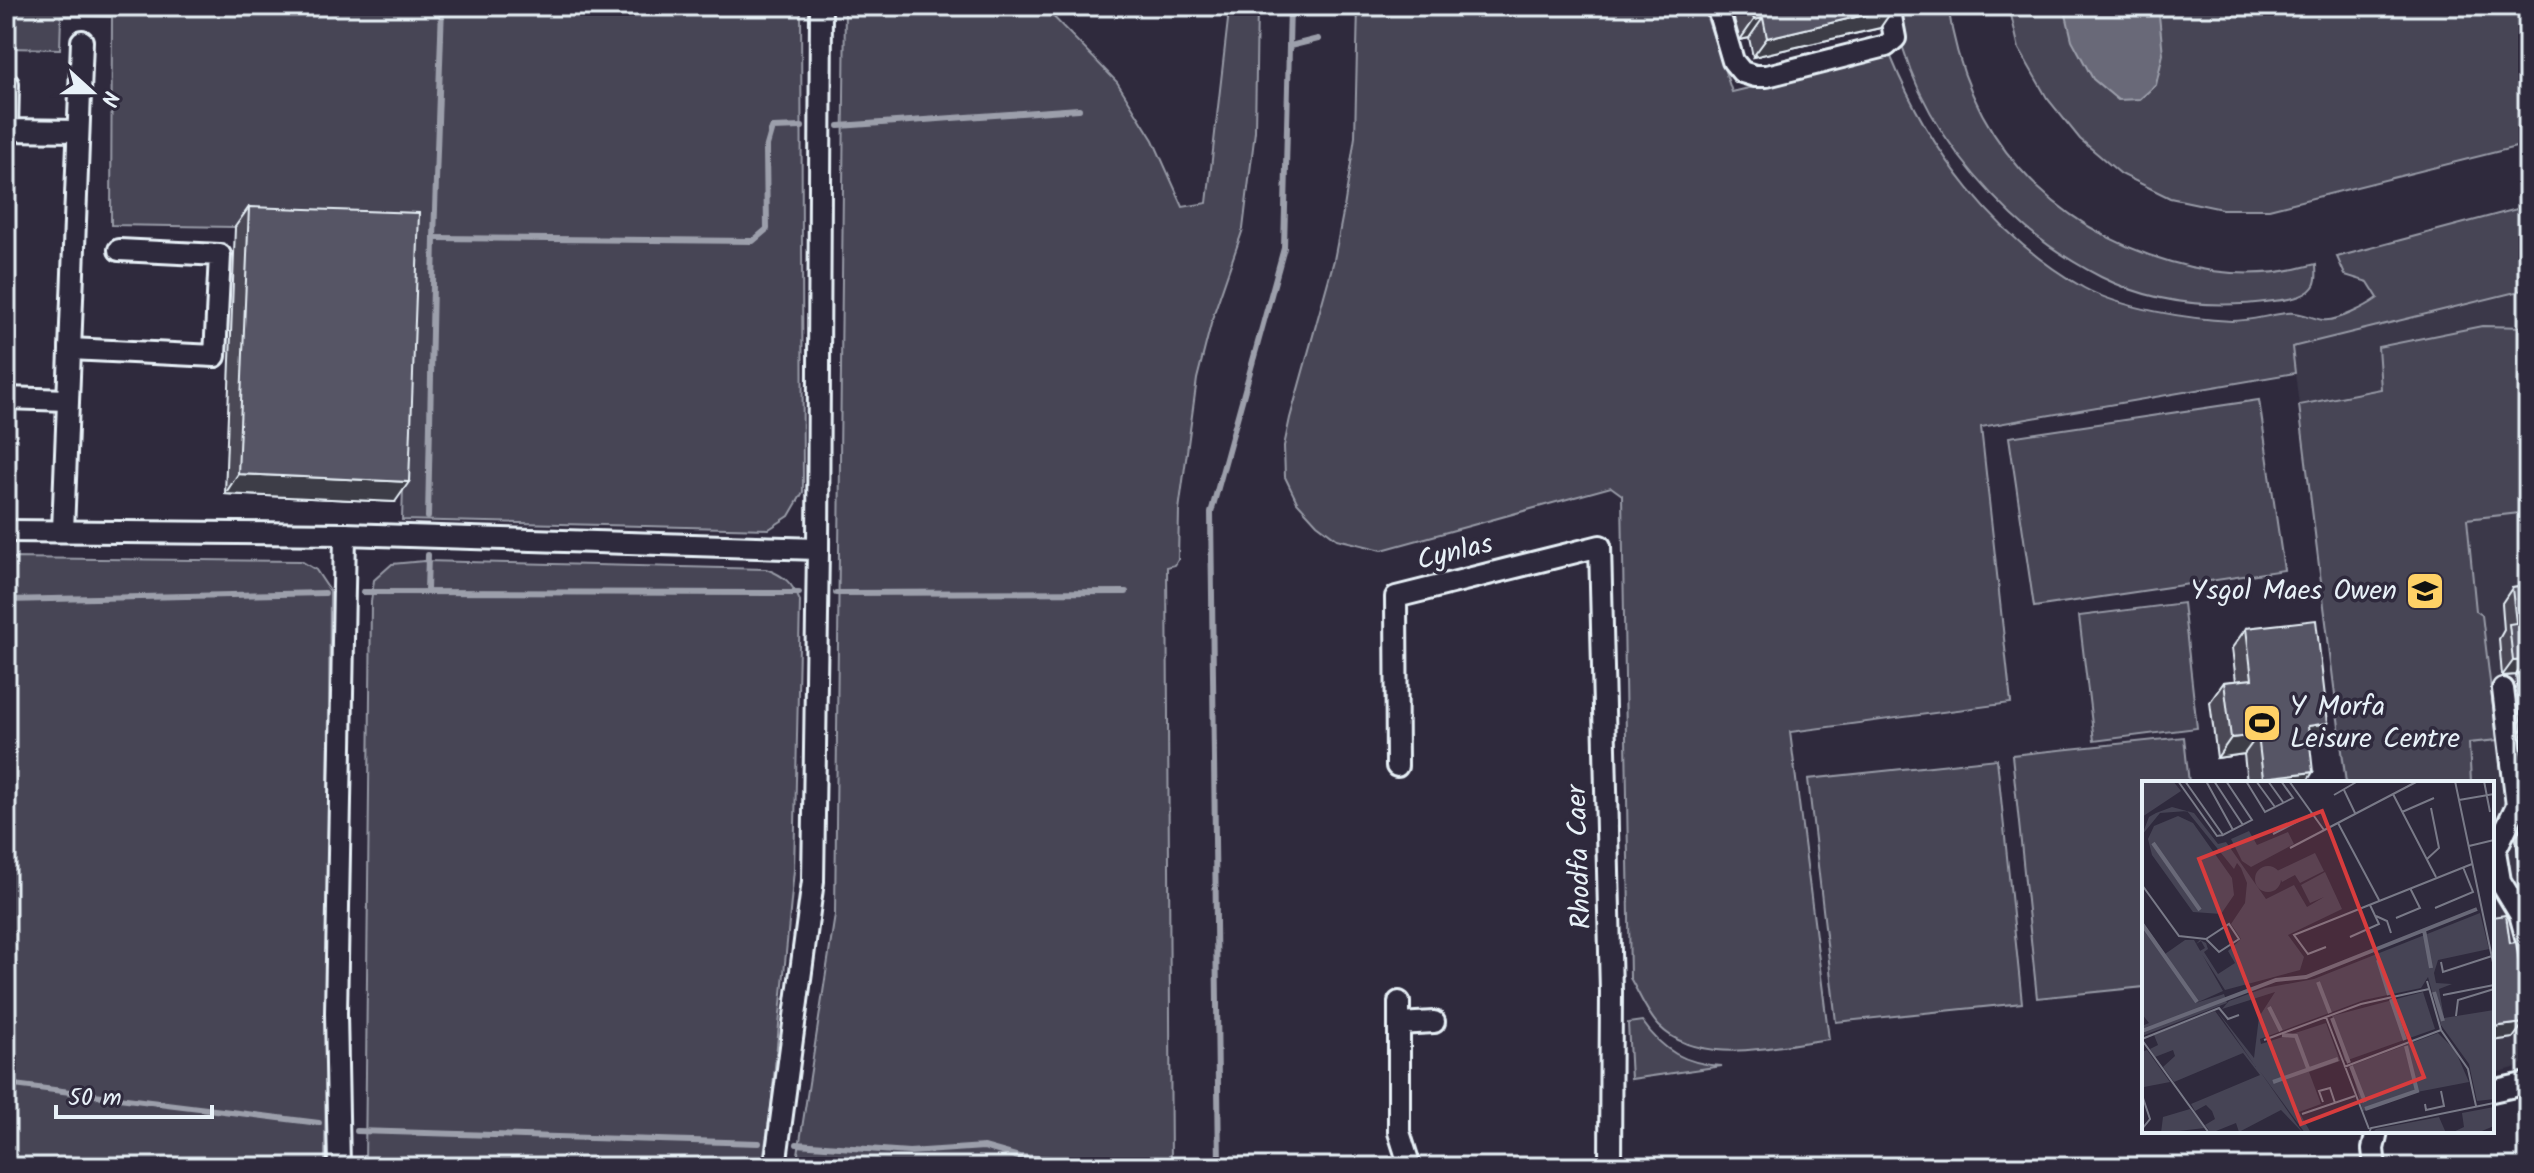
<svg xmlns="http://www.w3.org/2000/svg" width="2534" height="1173" font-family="Kalam,sans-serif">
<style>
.built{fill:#3b3749}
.green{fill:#464455;stroke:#979aa6;stroke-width:2}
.water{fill:#696978;stroke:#9c9fab;stroke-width:2}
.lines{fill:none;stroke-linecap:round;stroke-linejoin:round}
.stream{stroke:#9c9fab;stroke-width:6}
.minor-casing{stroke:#e8f1f8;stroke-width:26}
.minor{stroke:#2f2a3d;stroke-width:20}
.wall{fill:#4b4957;stroke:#e8f1f8;stroke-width:2}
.shaded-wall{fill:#3d3c47;stroke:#e8f1f8;stroke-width:2}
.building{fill:#575565;stroke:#e8f1f8;stroke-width:2}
.labels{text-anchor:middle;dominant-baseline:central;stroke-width:7;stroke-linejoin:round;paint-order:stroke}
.street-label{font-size:28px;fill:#e8f1f8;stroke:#2f2a3d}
.poi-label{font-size:28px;fill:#e8f1f8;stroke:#2f2a3d;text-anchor:end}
.inset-river{fill:none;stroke:#696978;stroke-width:4}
.inset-road{fill:none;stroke:#797a88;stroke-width:2}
.view{fill:#d83c3d;fill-opacity:0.15;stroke:#d83c3d;stroke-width:4}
.inset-edge{fill:none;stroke:#e8f1f8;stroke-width:4}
</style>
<rect width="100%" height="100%" fill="#2f2a3d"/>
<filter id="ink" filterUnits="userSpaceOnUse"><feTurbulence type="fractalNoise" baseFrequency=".0125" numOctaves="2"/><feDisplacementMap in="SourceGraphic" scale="16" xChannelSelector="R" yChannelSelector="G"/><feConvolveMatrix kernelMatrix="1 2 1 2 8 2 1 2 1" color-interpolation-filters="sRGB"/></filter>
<g filter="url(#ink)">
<polygon class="built" points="2528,289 2528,1061 2514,1068 2492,1074 2492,783 2344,783 2292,347"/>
<g class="green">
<polygon points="6,6 801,6 803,492 789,516 769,529 402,520 411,230 111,225 112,17 61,16 60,49 6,48"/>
<polygon points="845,6 1043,6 1117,82 1153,140 1183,207 1207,203 1228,20 1227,6 1257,6 1255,131 1243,229 1213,316 1197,379 1179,510 1178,560 1175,565 1167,567 1171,1167 796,1167 835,915"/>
<path d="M1358,6H1703L1732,92L1884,56L1891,57C1929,150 1995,238 2084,288C2123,309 2189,319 2232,321C2250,321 2269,315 2287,313C2299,311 2311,318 2323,320C2337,322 2367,306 2378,298L2368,282L2345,275L2337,257L2528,206V289L2292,347L2295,373L1981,427L2011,703L1790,732L1829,1039C1777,1045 1700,1068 1659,1026C1647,1014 1639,993 1630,978L1622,495L1611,487L1382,550L1337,539L1317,524L1297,502L1285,477L1284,446L1290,418L1334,260L1344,208L1355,137Z"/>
<path d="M1896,6H1948C1966,134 2047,226 2171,262C2219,276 2267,278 2316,264C2316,271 2318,281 2313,287C2305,298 2285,300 2273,301C2215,309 2155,304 2101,277C2070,261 2037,239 2012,215C1964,169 1922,112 1903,48C1899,35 1898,20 1896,6Z"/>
<polygon points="2009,6 2528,6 2528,144 2269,209 2222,209 2170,198 2121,174 2080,139 2047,98 2019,49"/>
<polygon points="2482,326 2528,327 2528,512 2467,519 2476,611 2482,615 2497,740 2469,743 2471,783 2346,783 2299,405 2381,389 2378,347"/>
<polygon points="2259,400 2284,570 2034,607 2009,437"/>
<polygon points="6,558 301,561 316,570 330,591 325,1167 6,1167"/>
<path d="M424,561L766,569C785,576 792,583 800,601L794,870L771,1108L762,1167H365L371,602L374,580L392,564Z"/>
<polygon points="2183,603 2197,728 2094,741 2079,616"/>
<polygon points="2184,737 2189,783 2144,783 2144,987 2037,998 2012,755"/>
<polygon points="1997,759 2022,1003 1836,1022 1808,779"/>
<path d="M1642,1021C1663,1051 1685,1064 1722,1066L1631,1079L1628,1023Z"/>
</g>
<polygon class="water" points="2064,6 2158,6 2163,54 2156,85 2140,99 2118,100 2093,79 2072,40"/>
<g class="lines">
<g class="stream">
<polyline points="1290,46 1318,39"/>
<polyline points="839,126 1079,109"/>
<polyline points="434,238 753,241 767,229 766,149 772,128 802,127"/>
<polyline points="428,517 434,238 442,6"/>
<polyline points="427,591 428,555"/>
<polyline points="363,592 799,593"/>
<polyline points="836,593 1126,592"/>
<polyline points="6,600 325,593"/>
<polyline points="6,1084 319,1123"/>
<polyline points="357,1131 759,1143"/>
<polyline points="797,1144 909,1152 984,1147 1019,1157 1120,1163"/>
<polyline points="1219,1167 1211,513 1284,248 1290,6"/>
</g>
<defs>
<g id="minor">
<polyline points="1717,6 1733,61 1742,72 1755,76 1767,76 1886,46 1895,38 1889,6"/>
<polyline points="6,84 8,84 7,130 78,131"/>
<polyline points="70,349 215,356 220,255 119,250"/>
<polyline points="6,398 68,400"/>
<polyline points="6,531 345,534 818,549"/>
<polyline points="63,531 82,41"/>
<polyline points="2503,689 2517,805 2495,851 2500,881 2520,914 2528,944"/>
<polyline points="1397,766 1396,597 1600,546 1611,992 1610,1167"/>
<polyline points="1399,1002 1399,1132 1410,1167"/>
<polyline points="1399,1024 1434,1022"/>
<polyline points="2492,1091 2528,1083"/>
<polyline points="339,1167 336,1013 345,534"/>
<polyline points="775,1167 813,881 818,549 821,6"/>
<polyline points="2375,1167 2373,1149 2377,1131"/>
</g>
</defs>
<use href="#minor" class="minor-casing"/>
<use href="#minor" class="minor"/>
</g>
<g class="wall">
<polygon points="1736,6 1893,6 1880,28 1753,57 1749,38 1740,40 1732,12"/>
<polygon points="249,207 395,502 225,494 235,227"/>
<polygon points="2528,586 2528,786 2516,675 2502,676 2499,639 2504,630 2502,603 2512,588"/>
<polygon points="2246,628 2314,743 2310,743 2306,783 2247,783 2244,754 2217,758 2210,702 2224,682 2236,681 2232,648"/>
<polygon points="2528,816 2528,894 2523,894 2521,891 2516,837"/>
</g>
<g class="shaded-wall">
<polygon points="1894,8 1880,28 1753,57 1767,38"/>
<polygon points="1763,18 1749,38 1740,40 1754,20"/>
<polygon points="238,474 409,482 395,502 225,494"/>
<polygon points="2526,660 2516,675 2502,676 2513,661"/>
<polygon points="2328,723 2314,743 2294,746 2308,726"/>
<polygon points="2258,735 2244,754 2217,758 2231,738"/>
<polygon points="2313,772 2306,783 2260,783 2263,778"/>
<polygon points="2524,1023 2513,1038 2492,1041 2492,1027"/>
</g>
<g class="building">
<polygon points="1750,6 1893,6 1894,8 1767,38 1763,18 1754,20"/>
<polygon points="249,207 419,213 409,482 238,474"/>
<polygon points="2528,586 2528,675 2526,660 2513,661 2509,624 2516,623 2512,588"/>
<polygon points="2316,620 2328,723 2308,726 2313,772 2263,778 2258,735 2231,738 2224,682 2252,679 2246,628"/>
<polygon points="2506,915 2510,943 2516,942 2523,988 2519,988 2524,1023 2492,1027 2492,917"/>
</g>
</g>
<defs>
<symbol id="school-square" viewBox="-11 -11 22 22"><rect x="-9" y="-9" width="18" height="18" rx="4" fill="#ffd166" stroke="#2f2a3d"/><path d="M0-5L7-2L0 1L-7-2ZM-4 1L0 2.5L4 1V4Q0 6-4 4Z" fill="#111"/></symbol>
<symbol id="stadium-square" viewBox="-11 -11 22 22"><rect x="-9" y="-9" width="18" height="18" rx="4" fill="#ffd166" stroke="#2f2a3d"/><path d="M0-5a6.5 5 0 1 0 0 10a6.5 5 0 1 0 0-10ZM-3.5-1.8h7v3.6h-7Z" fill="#111"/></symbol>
</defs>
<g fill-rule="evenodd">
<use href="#school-square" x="2403" y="569" width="44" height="44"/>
<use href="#stadium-square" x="2240" y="701" width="44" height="44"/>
</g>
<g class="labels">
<g class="street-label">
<text transform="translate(1455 553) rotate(-14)">Cynlas</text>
<text transform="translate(1580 857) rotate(-92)">Rhodfa Caer</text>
</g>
<g class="poi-label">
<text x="2397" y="591">Ysgol Maes Owen</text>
<text x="2290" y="707" text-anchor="start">Y Morfa<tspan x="2290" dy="32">Leisure Centre</tspan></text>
</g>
</g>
<g transform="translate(2142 781)">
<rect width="352" height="352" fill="#2f2a3d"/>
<path d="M0,0H31L39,10L0,36ZM30,26L52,32L76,63L84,61L124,118L152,104L165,126L182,116L168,122L159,104L183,91L200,128L146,154L162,176L158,189L83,209L58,170L63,167L59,160L54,163L58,159L64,162L66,168L62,171L76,193L93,182L86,170L99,158L89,143L103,122L105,102L99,87L95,82L92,88L45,30L18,32L0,54L7,36L14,32ZM36,35L51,42L90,97L92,114L79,133L51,131L10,74L6,58L12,45ZM107,50L115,64L146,51L152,63L109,86L100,80L89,58ZM173,72L182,90L158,102L153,94L140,101L135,90ZM113 98a13 13 0 1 1 26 0a13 13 0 1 1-26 0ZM338,132L347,168L296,179L292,192L294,202L310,203L297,208L302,237L352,229V318L335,320L327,283L299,244L286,196L279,207L222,219L118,258L119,263L184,242L198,280L167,291L179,323L157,331L169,352H163L117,289L161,352L139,329L97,351L94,342L69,352L63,344L73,338L70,330L64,324L53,330L49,323L118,294L101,272L32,301L21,286L33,275L31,269L13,276L8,268L16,264L12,254L73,230L114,286L75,230L112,277L117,236L133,211L80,228L87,220L123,207L172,198ZM0,140L23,173L43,159H52L81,210L54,222L82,213L85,222L0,255V245L7,242L0,233ZM281,211L293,248L203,280L190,235ZM296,252L313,269L327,301L275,311L221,330L208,285ZM5,269L28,301L2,306L0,271ZM352,326V345L335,352H309L322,346L320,332ZM48,328L63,347L19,352L21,336ZM297,336L304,352H230L234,348Z" fill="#464455"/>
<path class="inset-river" d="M11,62L58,129M0,143L55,221M282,149L289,187M236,179L247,214M176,201L188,232M292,211L301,240M249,218L263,259M127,226L139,250M190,237L207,282M0,250L134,199L164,196L335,128M140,254L154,255L166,287M209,285L223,321M131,301L196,278M223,328L275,310L264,265"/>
<path class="inset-road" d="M36,0L75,55L81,54M43,0L81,54L110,39L84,0M64,0L91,49M72,0L101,44M104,0L123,31L151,17L139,0M114,0L133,26M126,0L141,21M147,0L182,49M313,0L352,186M342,0L348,31M202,9L213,32M251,13L294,96M192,14L216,0M317,19L352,13M260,31L292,17M196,42L237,119M131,53L170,33M327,65L352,59M148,67L276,0M285,78L297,67L289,27M0,104L37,155L64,158L87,143L97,158L77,171L64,158M293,127L331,111L321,86M234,135L245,140L249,152M254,137L278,127L268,107M208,156L237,143L228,124M184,166L166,173L152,154L330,83M299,181L301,191L350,175M285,200L299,249L326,288L334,325M301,214L352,204M314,235L316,219L352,208M184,236L227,348M0,258L77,227L86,238L97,234M0,259L67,352M122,259L219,223L287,208M202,286L299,249M0,314L8,338L0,348M181,321L177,310L188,307L193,322M283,323L284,329L302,325L299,310M160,333L213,315M227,352L229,347L352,322"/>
<path class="view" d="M180,30L282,296L159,343L57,78Z"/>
<rect width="352" height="352" class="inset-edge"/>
</g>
<rect width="2534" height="1173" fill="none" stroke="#2f2a3d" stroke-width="32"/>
<rect x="16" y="16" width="2502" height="1141" fill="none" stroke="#e8f1f8" stroke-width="3" filter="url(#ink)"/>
<g transform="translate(92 92) rotate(111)" stroke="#2f2a3d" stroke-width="6" paint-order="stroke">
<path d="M0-6L14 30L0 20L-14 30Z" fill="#e8f1f8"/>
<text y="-12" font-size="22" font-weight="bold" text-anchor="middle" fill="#e8f1f8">N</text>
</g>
<path d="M56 1105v12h156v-12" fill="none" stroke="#e8f1f8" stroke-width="4"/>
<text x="68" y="1105" font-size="24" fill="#e8f1f8" stroke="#2f2a3d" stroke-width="6" paint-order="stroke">50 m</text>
</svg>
